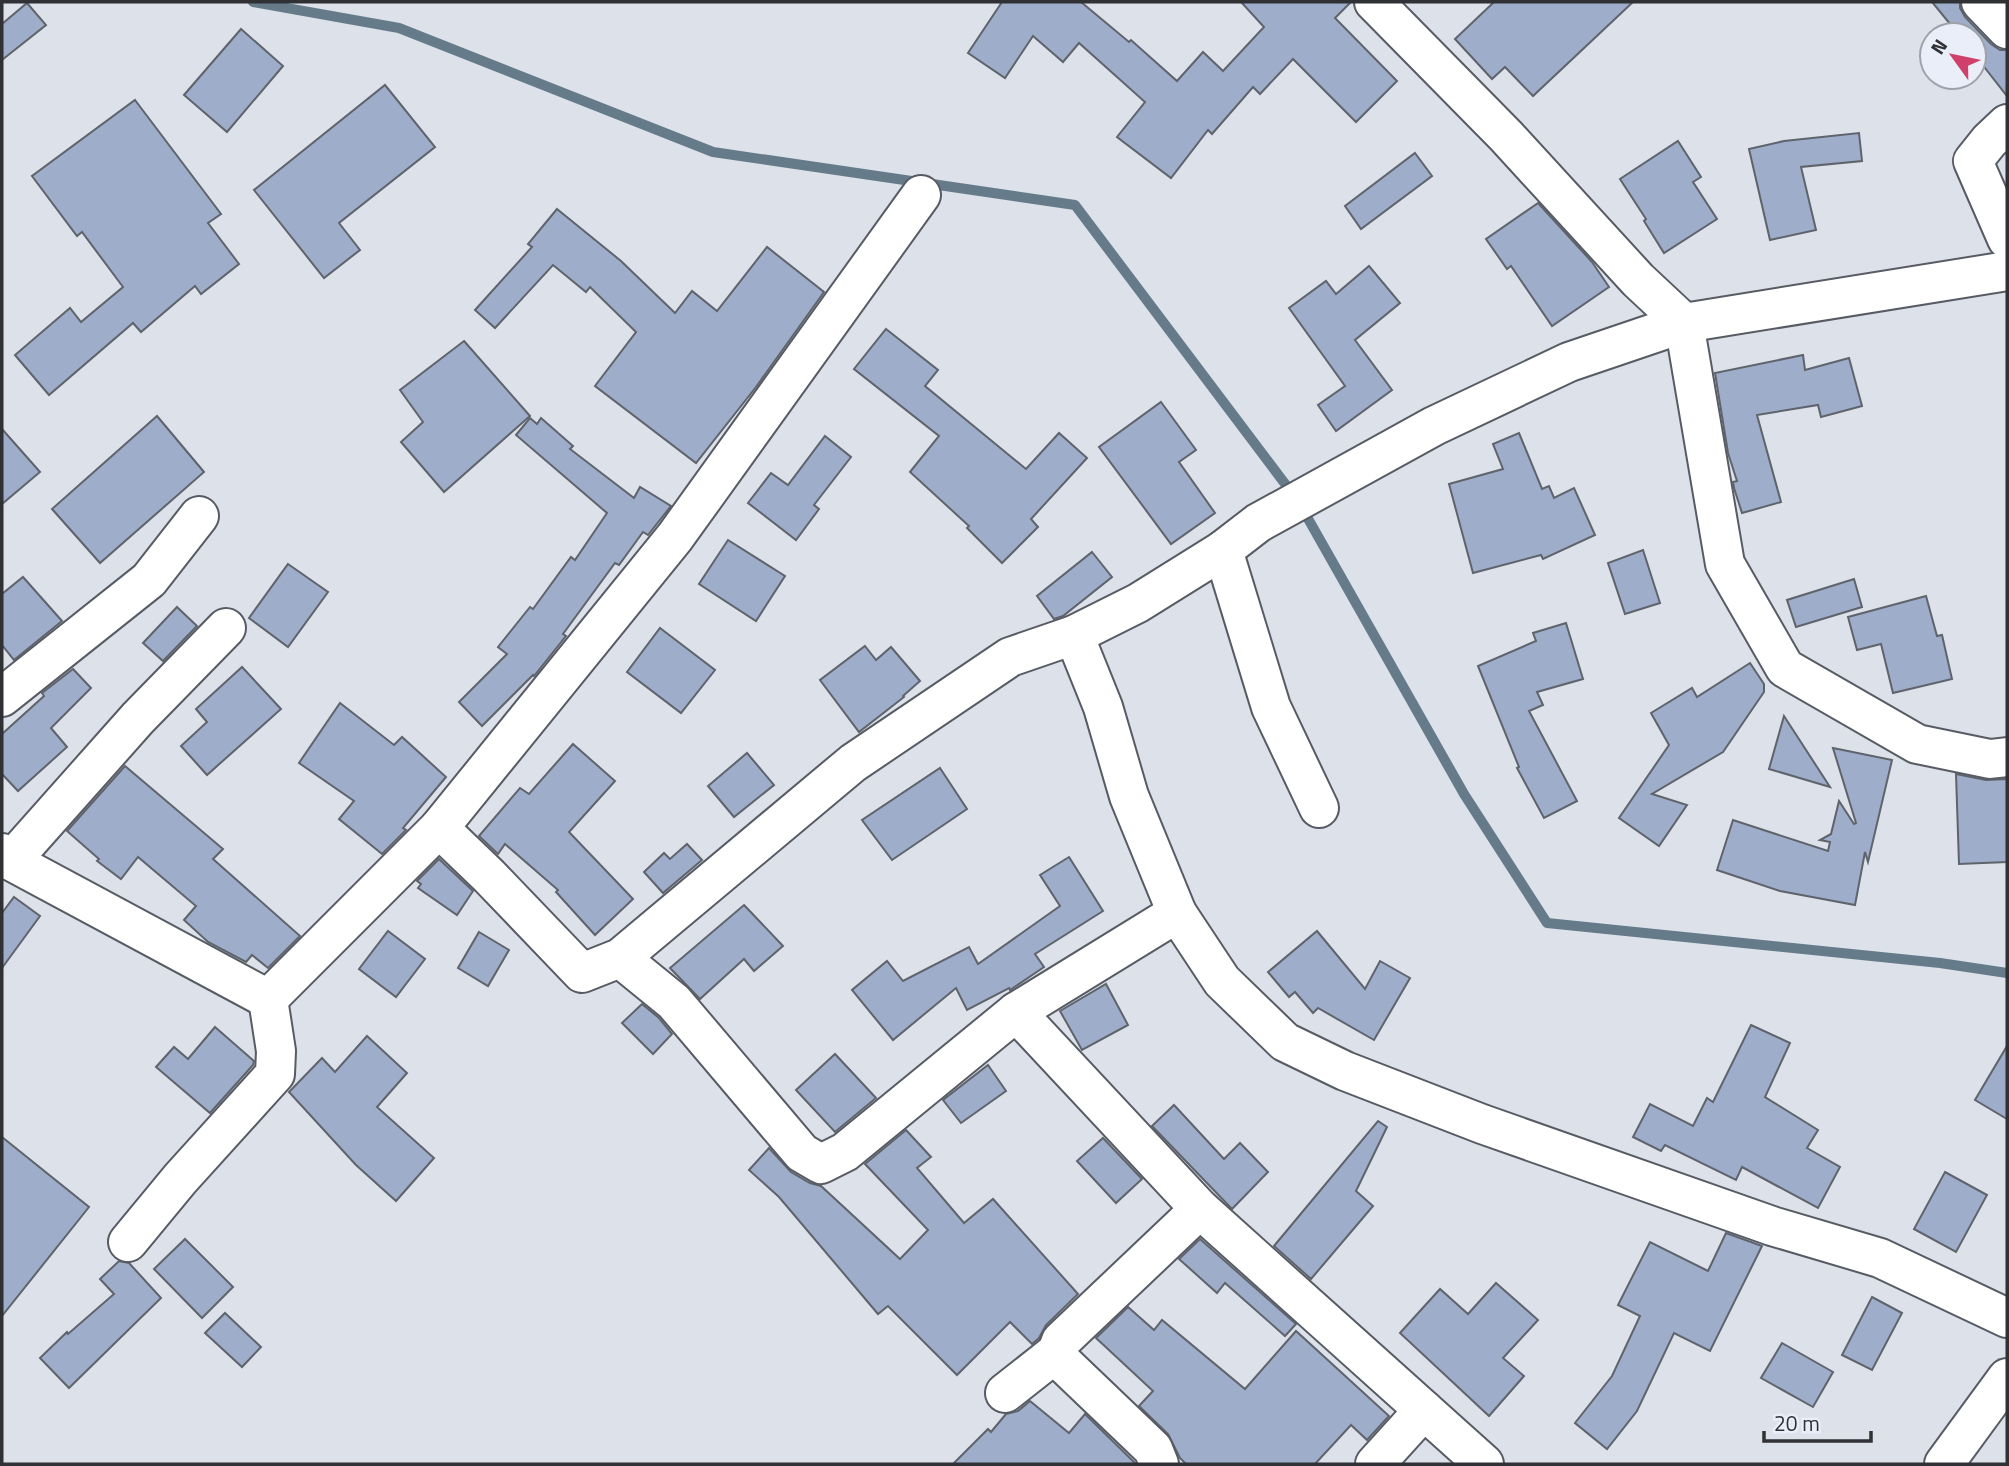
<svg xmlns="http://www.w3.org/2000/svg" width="2009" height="1466" font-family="'Titillium Web',sans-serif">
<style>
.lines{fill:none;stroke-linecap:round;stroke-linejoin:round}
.stream{stroke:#657b8a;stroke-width:10}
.building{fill:#9eadc9;stroke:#5f636c;stroke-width:2}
.minor-casing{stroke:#575b63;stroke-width:42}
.minor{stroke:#fff;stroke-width:38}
</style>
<rect width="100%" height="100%" fill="#dce1ea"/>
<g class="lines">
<polyline class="stream" points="253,2 399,28 713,152 1075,205 1298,501 1464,794 1547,923 1940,963 2007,973"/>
</g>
<g class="building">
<polygon points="1002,2 1081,2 1129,42 1131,40 1177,81 1203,52 1223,71 1264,27 1241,2 1351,2 1335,18 1397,81 1356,122 1293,59 1260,94 1253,87 1212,134 1208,130 1171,178 1117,137 1145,102 1079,43 1063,62 1033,36 1005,78 968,53"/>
<polygon points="1494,2 1633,2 1533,96 1505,67 1492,79 1455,39"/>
<polygon points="1932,2 1960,2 1960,8 1965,17 1991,44 2000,50 2007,50 2007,96 1974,54 1974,35 1959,35"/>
<polygon points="27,3 46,25 2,60 2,24"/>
<polygon points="241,29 283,66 227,132 184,95"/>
<polygon points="385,85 435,147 339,223 360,250 324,278 254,190"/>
<polygon points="135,100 221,214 208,223 239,264 201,294 195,286 141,332 133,323 49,395 15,355 70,308 81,322 123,287 82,232 77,236 32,176"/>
<polygon points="1859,133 1862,161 1801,167 1816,230 1770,240 1749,149 1784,141"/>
<polygon points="1678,141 1701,177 1693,182 1717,219 1664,253 1644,221 1646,219 1620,179"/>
<polygon points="1415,153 1432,176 1361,229 1345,206"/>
<polygon points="1538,203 1592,262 1609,287 1552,326 1511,266 1507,269 1486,239"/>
<polygon points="557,209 621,261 675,313 692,291 717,311 767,247 824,292 756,387 696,463 595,386 636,332 590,287 586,292 553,265 495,328 475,310 532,247 528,244"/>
<polygon points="1369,266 1400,303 1355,340 1392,390 1336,431 1318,405 1345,386 1289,308 1326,281 1336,294"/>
<polygon points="886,329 938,370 925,386 1026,469 1059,433 1087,458 1031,519 1038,527 1002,563 967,528 969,526 910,472 939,436 854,369"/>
<polygon points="464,341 530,416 444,492 401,442 423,422 400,390"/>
<polygon points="1803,355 1805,370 1849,358 1862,406 1821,417 1818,405 1757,415 1781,502 1742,513 1734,488 1733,482 1737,481 1728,453 1715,373"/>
<polygon points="1161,402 1196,450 1179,462 1215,513 1171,544 1099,447"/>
<polygon points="157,416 204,472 100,563 52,509"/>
<polygon points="530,418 537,424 541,418 573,446 570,449 634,498 640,487 671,506 648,535 643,532 619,565 615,563 563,634 566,636 534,676 533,675 482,726 459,702 507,654 498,647 530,607 533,609 571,557 575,560 607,513 516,435"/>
<polygon points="2,429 40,472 2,504"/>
<polygon points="1519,433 1542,489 1549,486 1554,498 1574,488 1595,535 1543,559 1541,555 1473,573 1449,484 1503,469 1493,444"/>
<polygon points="825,436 851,457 814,505 819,509 796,540 748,503 771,473 788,485"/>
<polygon points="728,540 785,576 756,621 699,584"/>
<polygon points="1643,550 1660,603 1625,614 1608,563"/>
<polygon points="1092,552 1112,577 1063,616 1054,619 1037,596"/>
<polygon points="288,564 328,592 288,647 249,618"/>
<polygon points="23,577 62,621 14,660 2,645 2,594"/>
<polygon points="1854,579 1862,607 1796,627 1787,600"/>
<polygon points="1926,596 1937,636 1942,635 1952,679 1893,693 1881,644 1857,650 1848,617"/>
<polygon points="177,607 197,626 163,661 143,643"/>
<polygon points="1566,623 1583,679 1537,692 1543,705 1529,711 1577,801 1544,818 1517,768 1519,767 1478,666 1536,641 1533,633"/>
<polygon points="660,628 715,670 681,713 627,672"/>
<polygon points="865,646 876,660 891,647 920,681 903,696 904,697 859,732 820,680"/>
<polygon points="1750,663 1764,684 1764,692 1723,752 1652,794 1687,805 1659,846 1619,818 1669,745 1651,713 1692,688 1697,697"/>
<polygon points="242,667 281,709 207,775 181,746 207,722 196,709"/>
<polygon points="73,669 91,688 51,728 67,747 18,791 2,774 2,734 44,696 42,693"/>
<polygon points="340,703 394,745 402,737 446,777 403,828 406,830 382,854 339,819 354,801 299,763"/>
<polygon points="1784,716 1830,787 1769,769"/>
<polygon points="573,744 615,781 569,832 633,899 595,935 556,892 558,890 505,844 498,854 479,836 520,788 529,794"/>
<polygon points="1833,748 1892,760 1868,862 1865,852 1855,905 1780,891 1717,870 1733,820 1828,851 1830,842 1820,840 1831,834 1839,801 1854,824 1856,823"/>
<polygon points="747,753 774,785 734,817 708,786"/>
<polygon points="125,766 223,849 213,859 300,936 268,968 252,955 246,962 208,942 184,920 196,906 138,857 121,879 97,861 99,859 67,831"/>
<polygon points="940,768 967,809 892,860 862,820"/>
<polygon points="1956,774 1986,780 2007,779 2007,862 1959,864"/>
<polygon points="687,844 702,860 663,893 644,872 664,853 670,859"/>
<polygon points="1069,857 1103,911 1035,954 1044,967 1010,990 1009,988 967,1010 956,988 893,1040 852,990 887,961 903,981 969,947 978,964 1060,906 1040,875"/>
<polygon points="439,859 473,891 457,915 418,888 421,884 417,881"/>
<polygon points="14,897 40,916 2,968 2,913"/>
<polygon points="744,905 783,946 754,971 744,959 700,999 670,968"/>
<polygon points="388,931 425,959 396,997 359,969"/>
<polygon points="1317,931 1365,989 1380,961 1410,978 1374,1040 1318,1008 1313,1013 1295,992 1289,997 1268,972"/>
<polygon points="479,932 509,950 488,986 458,968"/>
<polygon points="1106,984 1128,1025 1082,1050 1060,1011"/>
<polygon points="642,1004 659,1018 672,1034 653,1054 622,1023"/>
<polygon points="1751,1025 1790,1043 1765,1097 1818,1130 1807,1148 1840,1167 1818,1208 1742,1167 1736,1180 1665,1145 1661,1151 1633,1137 1650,1104 1693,1126 1707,1098 1713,1102"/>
<polygon points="215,1027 254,1061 253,1065 210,1113 156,1067 174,1047 188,1059"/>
<polygon points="367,1036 407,1073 377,1107 434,1158 396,1201 356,1165 289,1092 322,1058 335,1072"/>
<polygon points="2007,1046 2007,1119 1975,1100"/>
<polygon points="835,1054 876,1098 835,1132 796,1090"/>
<polygon points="988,1065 1006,1091 961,1123 943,1100"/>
<polygon points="1174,1105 1224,1159 1240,1143 1268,1172 1232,1209 1152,1126"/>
<polygon points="1378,1121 1387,1127 1356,1191 1373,1206 1311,1279 1274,1246"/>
<polygon points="906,1130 931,1157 917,1168 964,1223 993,1199 1078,1294 1046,1325 1039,1338 1032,1344 1010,1322 957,1375 888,1306 878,1314 779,1197 749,1170 769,1148 791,1172 810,1183 821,1186 900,1259 928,1230 865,1164"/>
<polygon points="2,1137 89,1207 2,1316"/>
<polygon points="1103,1138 1142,1179 1116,1203 1077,1161"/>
<polygon points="1945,1172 1987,1195 1956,1252 1914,1229"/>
<polygon points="1726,1233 1762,1246 1710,1351 1674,1333 1637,1411 1607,1449 1575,1423 1612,1376 1640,1316 1618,1305 1650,1242 1708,1271"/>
<polygon points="185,1239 233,1287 202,1318 154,1269"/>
<polygon points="1200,1239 1296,1324 1285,1336 1225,1283 1217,1293 1179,1259"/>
<polygon points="119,1261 129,1263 161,1298 69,1388 40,1358 67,1332 68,1334 114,1294 100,1279"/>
<polygon points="1496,1283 1538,1320 1503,1358 1524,1376 1489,1416 1400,1333 1440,1289 1468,1314"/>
<polygon points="1872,1297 1902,1313 1872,1370 1842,1355"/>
<polygon points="1128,1307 1154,1330 1162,1320 1245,1389 1296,1331 1389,1416 1367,1440 1351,1425 1315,1464 1186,1464 1180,1458 1168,1434 1139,1406 1153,1391 1096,1338"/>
<polygon points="225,1313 261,1347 242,1367 205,1333"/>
<polygon points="1782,1343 1833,1372 1813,1407 1761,1378"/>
<polygon points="1030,1401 1069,1433 1085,1414 1136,1464 953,1464 988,1429 991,1432 1006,1414 1018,1411"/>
</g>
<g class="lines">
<defs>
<g id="minor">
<polyline points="1374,2 1506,136 1638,280 1684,323 1725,564 1785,668 1917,744 1990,759 2007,757"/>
<polyline points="1981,2 2007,29"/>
<polyline points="2007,124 1989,141 1973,161 2007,239"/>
<polyline points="1223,550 1271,707 1319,808"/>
<polyline points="1074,635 1103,707 1129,796 1177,913 1222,981 1285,1042 1345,1071 1482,1124 1772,1226 1880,1258 2007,1318"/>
<polyline points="2,697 149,580 199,516"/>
<polyline points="439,828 675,537 921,195"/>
<polyline points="2,853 11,861 268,999 439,828 489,876 582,973 620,958 853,763 1010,657 1074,635 1138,603 1223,550 1258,523 1434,426 1569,362 1684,323 2007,271"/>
<polyline points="11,861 138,718 226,628"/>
<polyline points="620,958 674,1002 802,1153 821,1164 845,1152 1016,1012 1200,1209 1484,1464"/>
<polyline points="1016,1012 1177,913"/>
<polyline points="128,1242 180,1179 275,1074 276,1051 268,999"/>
<polyline points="1005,1393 1057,1352"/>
<polyline points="1159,1464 1153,1449 1061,1361 1057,1352 1061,1341 1200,1209"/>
<polyline points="1375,1464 1424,1410"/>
<polyline points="1944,1464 2007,1378"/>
</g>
</defs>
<use href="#minor" class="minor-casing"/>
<use href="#minor" class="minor"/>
</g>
<rect width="2009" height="1466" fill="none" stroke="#2f3135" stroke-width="7"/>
<g transform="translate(1953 56) rotate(303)"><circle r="33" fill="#e9eef8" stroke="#9fa2aa" stroke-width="2"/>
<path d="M0-5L12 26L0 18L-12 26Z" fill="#cf416b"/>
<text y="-10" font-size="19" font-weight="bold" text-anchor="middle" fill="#2f3135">N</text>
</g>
<path d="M1764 1431v10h107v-10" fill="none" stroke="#2f3135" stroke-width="3.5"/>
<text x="1774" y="1431" font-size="21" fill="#2f3135" stroke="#e9eef8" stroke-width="5" paint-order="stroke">20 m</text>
</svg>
